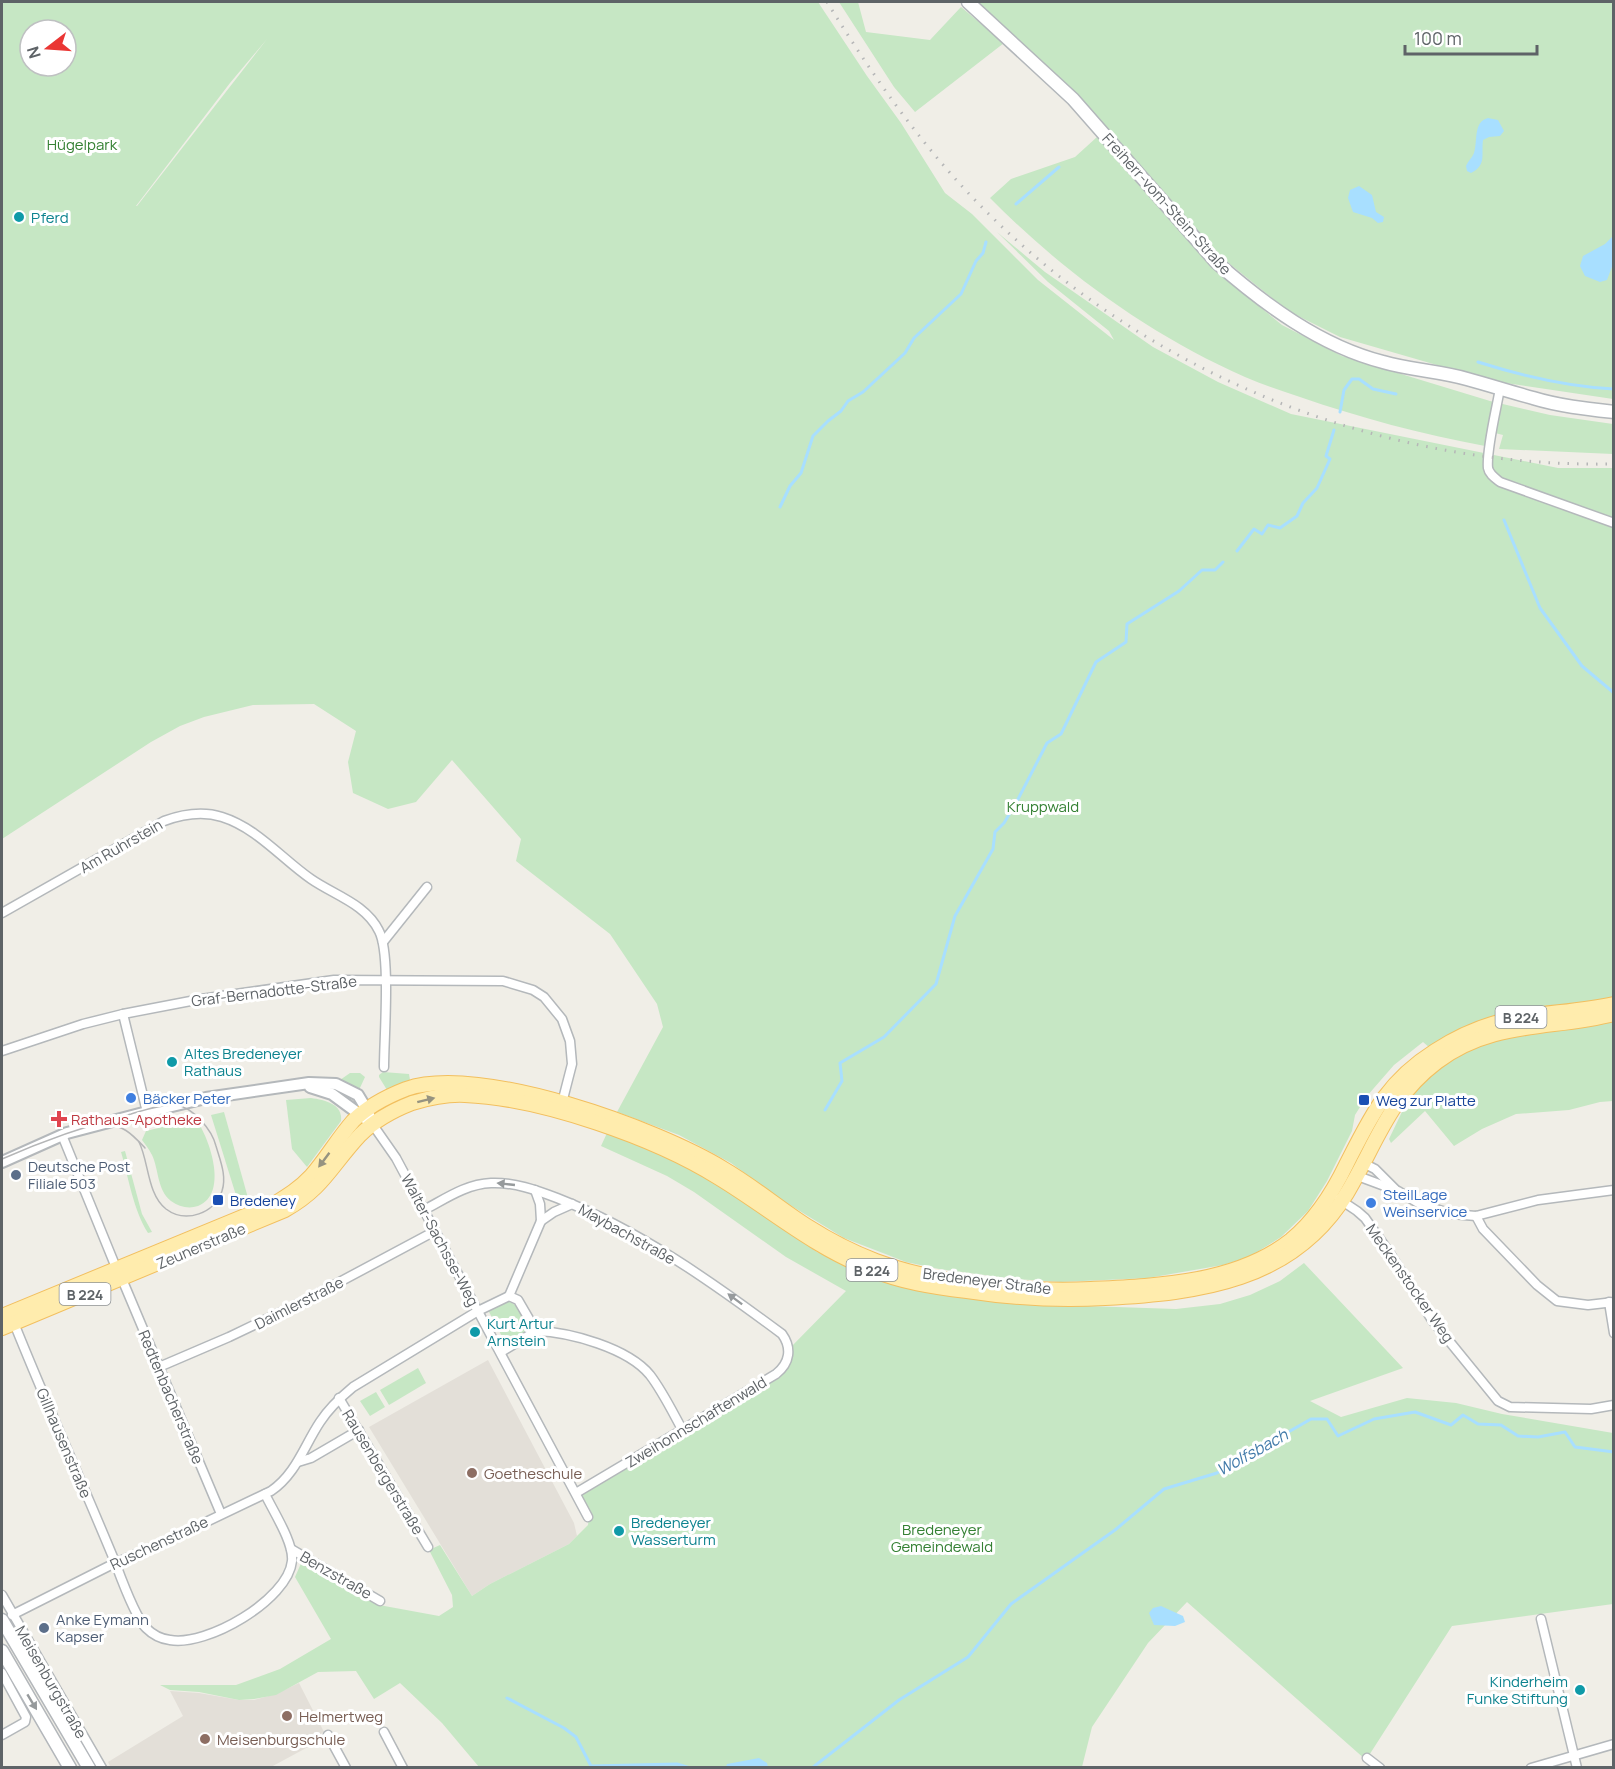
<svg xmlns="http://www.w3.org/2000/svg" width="1615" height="1769" font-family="Manrope,sans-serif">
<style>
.education{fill:#e3dfd8}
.green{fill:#c6e7c4;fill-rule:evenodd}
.water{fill:#a8dfff}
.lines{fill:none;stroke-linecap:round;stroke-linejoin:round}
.stream{stroke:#a8dfff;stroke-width:3}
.minor-casing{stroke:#b4b8bb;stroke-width:11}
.tertiary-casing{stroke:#b4b8bb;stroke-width:14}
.secondary-casing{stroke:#b3b7bb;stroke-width:15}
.primary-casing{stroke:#f2bf5f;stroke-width:16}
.minor{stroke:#fff;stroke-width:8}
.tertiary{stroke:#fff;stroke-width:10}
.secondary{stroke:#fff;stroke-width:12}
.primary{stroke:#ffecad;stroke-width:14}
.tram{stroke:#b5b6b7;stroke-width:1.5}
.rail{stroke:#b5b6b7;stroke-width:3;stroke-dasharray:1.5 8;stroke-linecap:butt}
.oneway{fill:#969380}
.oneway2{fill:#969a9c}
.culture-dot{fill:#0f9aa8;stroke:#fff;stroke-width:2}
.shop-dot{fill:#3f7fe0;stroke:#fff;stroke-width:2}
.transit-dot{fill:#1a4fb4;stroke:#fff;stroke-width:2}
.health-dot{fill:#e0444e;stroke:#fff;stroke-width:2}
.service-dot{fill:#5c6f8a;stroke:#fff;stroke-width:2}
.education-dot{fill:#8d6e63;stroke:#fff;stroke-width:2}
.labels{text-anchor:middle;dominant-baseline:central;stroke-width:6;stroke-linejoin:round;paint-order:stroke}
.shield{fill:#fff;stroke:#8e9295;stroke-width:1.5}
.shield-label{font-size:14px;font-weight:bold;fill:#5e6367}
.park-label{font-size:15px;fill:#358134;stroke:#fff}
.street-label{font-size:15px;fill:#5e6367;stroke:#fff}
.culture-label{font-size:15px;fill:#0d838f;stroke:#fff;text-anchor:start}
.shop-label{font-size:15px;fill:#366cbe;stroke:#fff;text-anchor:start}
.transit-label{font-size:15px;fill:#164399;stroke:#fff;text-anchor:start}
.health-label{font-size:15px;fill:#be3a42;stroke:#fff;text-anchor:start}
.service-label{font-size:15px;fill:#4e5e75;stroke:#fff;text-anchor:start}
.education-label{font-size:15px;fill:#785e54;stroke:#fff;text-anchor:start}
.water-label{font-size:16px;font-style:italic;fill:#417aa9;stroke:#fff}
</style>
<rect width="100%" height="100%" fill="#f0eee7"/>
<g class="education">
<polygon points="488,1360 565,1506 574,1523 577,1536 569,1544 490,1584 472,1596 369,1427"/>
<polygon points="299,1683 324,1732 319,1735 321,1740 271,1767 111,1768 108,1762 183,1716 170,1691 199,1693 239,1700 254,1700 276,1694"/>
</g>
<g class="green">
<path d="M2,2H818L867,76L901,123L945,193L972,214L1038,280L1114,340L1109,331L1048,282L997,232L1045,272L1153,347L1218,382L1291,414L1558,468H1613V999L1430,1048L1423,1042L1394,1065L1367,1096L1355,1115L1352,1131L1327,1181L1308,1211L1281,1237L1249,1257L1223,1265L1148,1278L1061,1282L1015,1279L939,1269L906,1262L844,1238L780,1199L731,1163L679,1135L617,1112L663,1027L657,1004L610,934L516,861L521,839L452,760L416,802L388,809L353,793L348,762L356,731L314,704L253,705L204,717L180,726L151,742L2,839ZM30,30H66V66H30ZM267,39L137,206H136L230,83Z"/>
<polygon points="839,2 858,2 866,32 930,40 961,7 1004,43 915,112 894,87"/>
<polygon points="977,2 1613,2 1613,399 1492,381 1340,337 1288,311 1215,252 1078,99"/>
<path d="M1097,137L1215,270L1282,325L1342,356L1490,401L1550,415L1613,424V454L1499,449L1503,435L1487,431L1485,446C1421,434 1361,418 1300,397C1282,391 1263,385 1245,377C1150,335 1063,272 990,198L1011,179L1075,157Z"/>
<polygon points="1613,1021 1613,1101 1600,1102 1569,1110 1516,1114 1482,1129 1454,1146 1425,1111 1391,1143 1389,1139 1411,1093 1430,1074 1461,1052 1519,1034"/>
<polygon points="383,1072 409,1074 410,1080 387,1090 379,1077 379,1075"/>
<polygon points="350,1073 360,1073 365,1077 359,1090 340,1080"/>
<path d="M311,1098C325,1100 343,1104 341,1121L307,1167L292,1149L286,1100Z"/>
<polygon points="224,1112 250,1205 240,1208 211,1115"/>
<path d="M196,1119C210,1139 229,1194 198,1206C189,1209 179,1207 171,1201C157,1190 159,1170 152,1155C149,1149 145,1144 142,1140L146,1131Z"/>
<polygon points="607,1133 675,1159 717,1183 817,1252 894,1285 1026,1304 1176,1309 1220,1304 1250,1295 1280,1281 1304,1263 1403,1368 1310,1401 1341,1417 1407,1398 1456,1403 1502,1414 1613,1433 1613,1604 1452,1626 1366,1760 1187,1602 1148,1643 1092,1727 1082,1767 479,1767 442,1723 400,1683 374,1699 356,1671 318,1672 276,1695 254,1699 239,1700 199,1692 170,1690 160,1685 236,1685 280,1669 331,1639 295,1577 303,1559 379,1605 439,1616 453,1607 452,1595 429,1550 440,1545 472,1596 490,1584 569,1544 588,1525 589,1517 578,1493 777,1375 790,1348 846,1291 786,1257 694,1192 667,1176 601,1146"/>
<path d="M125,1151L142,1214L152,1232L148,1233C133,1209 129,1179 121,1152Z"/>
<path d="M506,1301C519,1303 524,1316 527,1328L524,1335L506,1344L488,1310Z"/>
<polygon points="418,1368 426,1383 389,1405 380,1390"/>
<polygon points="376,1392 385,1407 370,1416 360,1401"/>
</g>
<g class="water">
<path d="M1488,118L1498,120L1504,131L1500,136L1489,137L1483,140C1481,155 1487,165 1471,173L1467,171L1466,166C1468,161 1472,158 1474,153C1478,140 1473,122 1488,118Z"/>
<polygon points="1359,186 1372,195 1376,212 1384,217 1383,222 1378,223 1372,218 1353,212 1348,198 1350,190"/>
<polygon points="1613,236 1613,264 1607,280 1600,282 1585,276 1580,266 1583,256 1605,244"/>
<polygon points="1161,1606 1183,1616 1185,1622 1175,1626 1154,1625 1149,1613 1153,1608"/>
<polygon points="759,1758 767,1763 768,1767 726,1767 727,1764"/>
</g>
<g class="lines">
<g class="stream">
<polyline points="1016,204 1059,167"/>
<path d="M1478,362C1519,375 1571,387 1614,389"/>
<polyline points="1340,412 1344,390 1352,379 1359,379 1373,389 1396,394"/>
<polyline points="780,507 790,486 801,473 813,436 828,421 841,411 848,401 863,392 905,353 914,338 961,294 976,261 983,253 986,242"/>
<polyline points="1504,520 1540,608 1582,666 1614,693"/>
<polyline points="1237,551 1254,529 1262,534 1268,525 1280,528 1297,516 1303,503 1317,488 1330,459 1326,456 1334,430"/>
<polyline points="825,1110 842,1081 840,1063 884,1037 936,984 955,916 993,849 995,832 1004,823 1016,803 1047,743 1061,734 1096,662 1126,642 1127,624 1179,591 1202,570 1215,570 1223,562"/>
<polyline points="507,1698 564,1728 576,1737 591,1766 677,1764 690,1768"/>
<polyline points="812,1768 899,1700 968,1657 1011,1604 1115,1530 1164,1489 1217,1473 1311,1419 1327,1419 1338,1436 1374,1419 1415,1412 1451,1425 1463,1415 1478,1424 1501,1425 1518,1436 1538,1437 1565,1432 1575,1447 1614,1452"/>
</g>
<defs>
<g id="minor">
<path d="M1500,388C1497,407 1486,450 1488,468C1489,474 1495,478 1500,482L1614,523"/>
<path d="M2,913L164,821C183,814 203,811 222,817C257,828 282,859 311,879C334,895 366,904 379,931C391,954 384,1037 384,1067"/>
<polyline points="383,942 427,887"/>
<polyline points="123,1014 147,1112"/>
<polyline points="2,1051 83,1024 123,1014 201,999 334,980 503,981 533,990 544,997 562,1019 570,1041 572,1064 562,1103"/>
<polyline points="373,1125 396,1158 588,1517"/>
<polyline points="62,1135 117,1270"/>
<polyline points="1361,1162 1375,1169 1395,1189"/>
<polyline points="1355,1175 1398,1191 1420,1204 1452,1214 1476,1216 1538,1200 1614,1190"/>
<polyline points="1339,1199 1357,1211 1365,1218 1389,1252 1432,1320 1498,1401 1510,1407 1591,1409 1614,1405"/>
<path d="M424,1210C445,1199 466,1184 491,1183C514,1182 536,1190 557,1198C639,1230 712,1282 782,1334C792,1348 790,1363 776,1374L576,1493"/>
<polyline points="1476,1216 1483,1229 1537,1285 1557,1301 1588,1305 1614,1302"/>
<polyline points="541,1221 554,1212 572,1204"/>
<polyline points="122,1279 221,1514"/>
<polyline points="509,1296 541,1221 540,1204 535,1190"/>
<polyline points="1609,1302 1614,1333"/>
<path d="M14,1323C46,1403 82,1482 115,1562C121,1578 135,1617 146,1628C152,1634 161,1639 170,1640C206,1647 288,1600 292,1561C294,1543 273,1511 265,1494"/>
<path d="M536,1331C570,1332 628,1348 650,1375C663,1392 673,1413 683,1431"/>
<polyline points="159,1367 229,1337 304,1301 435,1231"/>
<polyline points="339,1398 428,1547"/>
<polyline points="298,1462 311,1458 359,1430"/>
<polyline points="291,1549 380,1601"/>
<polyline points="2,1595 102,1768"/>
<path d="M12,1615L115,1563L160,1544L271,1491C296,1474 304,1446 320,1422C329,1408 341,1397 353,1387L478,1311L509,1296L518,1300L536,1331L501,1352"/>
<polyline points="1541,1619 1577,1768"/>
<polyline points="2,1673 26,1717 25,1722 2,1735"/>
<polyline points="384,1732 403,1768"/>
<polyline points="328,1735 346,1768"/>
<polyline points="1367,1758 1380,1768"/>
<polyline points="1531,1768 1614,1744"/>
</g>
<g id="tertiary">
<polyline points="310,1087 332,1094 366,1119"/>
<polyline points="2,1162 67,1133 147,1112 206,1098 309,1083 336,1084 358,1095 367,1110 373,1125"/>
</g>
<g id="secondary">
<path d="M968,2L1073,99L1216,262C1264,304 1320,346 1383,362C1410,370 1440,371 1467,379C1489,385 1511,392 1533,398C1559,406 1587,409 1614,412"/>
<polyline points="2,1620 89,1768"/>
<polyline points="2,1651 70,1768"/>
</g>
<g id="primary">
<path d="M2,1316L274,1204C287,1196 300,1188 311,1176C326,1159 338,1138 353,1121C367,1107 388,1096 406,1089C480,1063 659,1129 724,1169C753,1186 779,1208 807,1226C829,1240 852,1252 876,1261C937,1284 1026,1292 1091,1289C1157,1286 1237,1283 1291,1240C1315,1220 1333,1192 1346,1165C1371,1116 1386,1082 1435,1051C1461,1034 1491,1022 1521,1017C1552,1012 1583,1011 1614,1004"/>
<path d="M2,1328L285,1210C324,1188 331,1166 360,1135C374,1121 394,1110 412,1103C429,1098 447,1094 465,1095C541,1098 655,1138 719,1178C770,1209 813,1247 870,1269C901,1282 933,1287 967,1291C1013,1298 1058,1301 1105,1298C1199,1293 1293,1282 1347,1193C1377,1143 1388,1099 1437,1062C1493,1020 1552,1030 1614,1014"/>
</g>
</defs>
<use href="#minor" class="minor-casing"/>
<use href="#tertiary" class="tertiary-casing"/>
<use href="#secondary" class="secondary-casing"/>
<use href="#primary" class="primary-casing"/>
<use href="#minor" class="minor"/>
<use href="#tertiary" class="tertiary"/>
<use href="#secondary" class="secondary"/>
<use href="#primary" class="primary"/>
<g class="tram">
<path d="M102,1126C122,1123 132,1134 145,1148"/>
<path d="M2,1159C45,1140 85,1126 131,1114C145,1110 161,1104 176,1105C193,1107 212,1130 216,1146C220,1160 227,1176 222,1191C215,1213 186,1224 166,1209C147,1194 149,1162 139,1142"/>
</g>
<path class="rail" d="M827,2C876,81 929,157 997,222C1161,380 1387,468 1614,464"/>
</g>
<defs><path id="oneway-solid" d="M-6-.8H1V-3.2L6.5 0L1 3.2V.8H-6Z" transform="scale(1.5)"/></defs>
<g class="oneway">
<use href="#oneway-solid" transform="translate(426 1100) rotate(-14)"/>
<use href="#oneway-solid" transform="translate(324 1160) rotate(127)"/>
</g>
<g class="oneway2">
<use href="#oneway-solid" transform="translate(506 1184) rotate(-174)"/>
<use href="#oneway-solid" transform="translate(735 1299) rotate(-143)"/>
<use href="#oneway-solid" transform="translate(32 1702) rotate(59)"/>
</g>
<g class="culture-dot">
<circle cx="19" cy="217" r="6"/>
<circle cx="172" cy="1062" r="6"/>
<circle cx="475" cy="1332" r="6"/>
<circle cx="619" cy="1531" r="6"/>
<circle cx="1580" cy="1690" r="6"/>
</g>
<g class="shop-dot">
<circle cx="131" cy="1098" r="6"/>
<circle cx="1371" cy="1203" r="6"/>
</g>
<g class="transit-dot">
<rect x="1358" y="1094" width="12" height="12" rx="3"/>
<rect x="212" y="1194" width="12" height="12" rx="3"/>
</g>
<path class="health-dot" d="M56 1110h6v6h6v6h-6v6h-6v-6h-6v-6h6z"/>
<g class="service-dot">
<circle cx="16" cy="1175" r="6"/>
<circle cx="44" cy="1628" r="6"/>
</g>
<g class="education-dot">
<circle cx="472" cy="1473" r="6"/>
<circle cx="287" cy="1716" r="6"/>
<circle cx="205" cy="1739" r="6"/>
</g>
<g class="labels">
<g class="shield">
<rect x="1495.5" y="1006" width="51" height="22" rx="4.5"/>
<rect x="846.5" y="1259" width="51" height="22" rx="4.5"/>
<rect x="59.5" y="1283" width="51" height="22" rx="4.5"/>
</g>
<g class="shield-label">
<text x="1521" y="1017">B 224</text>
<text x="872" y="1270">B 224</text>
<text x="85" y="1294">B 224</text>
</g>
<g class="park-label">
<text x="82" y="144">Hügelpark</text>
<text x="1043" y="806">Kruppwald</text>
<text x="942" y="1529">Bredeneyer<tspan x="942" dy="17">Gemeindewald</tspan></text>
</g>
<g class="street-label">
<text transform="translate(1167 204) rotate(48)">Freiherr-vom-Stein-Straße</text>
<text transform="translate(121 846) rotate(-30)">Am Ruhrstein</text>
<text transform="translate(274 991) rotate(-7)">Graf-Bernadotte-Straße</text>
<text transform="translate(627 1234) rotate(29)">Maybachstraße</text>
<text transform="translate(440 1240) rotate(62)">Walter-Sachsse-Weg</text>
<text transform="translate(201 1246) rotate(-23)">Zeunerstraße</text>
<text transform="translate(987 1281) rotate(7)">Bredeneyer Straße</text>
<text transform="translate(1410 1283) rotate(55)">Meckenstocker Weg</text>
<text transform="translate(299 1303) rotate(-27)">Daimlerstraße</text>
<text transform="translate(171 1397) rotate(67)">Redtenbacherstraße</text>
<text transform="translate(696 1422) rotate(-31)">Zweihonnschaftenwald</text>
<text transform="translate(64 1443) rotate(67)">Gillhausenstraße</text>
<text transform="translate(383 1472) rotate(59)">Rausenbergerstraße</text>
<text transform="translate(159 1543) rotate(-25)">Ruschenstraße</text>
<text transform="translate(336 1575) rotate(30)">Benzstraße</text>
<text transform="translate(51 1682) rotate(60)">Meisenburgstraße</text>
</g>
<g class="culture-label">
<text x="31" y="217">Pferd</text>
<text x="184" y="1053">Altes Bredeneyer<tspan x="184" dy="17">Rathaus</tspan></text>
<text x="487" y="1323">Kurt Artur<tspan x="487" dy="17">Arnstein</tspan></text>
<text x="631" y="1522">Bredeneyer<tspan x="631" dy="17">Wasserturm</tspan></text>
<text x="1568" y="1681" text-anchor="end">Kinderheim<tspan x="1568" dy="17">Funke Stiftung</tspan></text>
</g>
<g class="shop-label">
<text x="143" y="1098">Bäcker Peter</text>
<text x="1383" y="1194">SteilLage<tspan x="1383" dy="17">Weinservice</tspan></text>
</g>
<g class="transit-label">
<text x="1376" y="1100">Weg zur Platte</text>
<text x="230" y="1200">Bredeney</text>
</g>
<g class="health-label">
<text x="71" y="1119">Rathaus-Apotheke</text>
</g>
<g class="service-label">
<text x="28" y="1166">Deutsche Post<tspan x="28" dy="17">Filiale 503</tspan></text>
<text x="56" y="1619">Anke Eymann<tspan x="56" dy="17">Kapser</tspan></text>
</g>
<g class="education-label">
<text x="484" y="1473">Goetheschule</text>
<text x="299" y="1716">Helmertweg</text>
<text x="217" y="1739">Meisenburgschule</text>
</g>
<g class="water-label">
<text transform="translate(1252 1452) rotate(-29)">Wolfsbach</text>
</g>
</g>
<rect width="1615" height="1769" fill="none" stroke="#5e6367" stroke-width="6"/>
<g transform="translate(48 48) rotate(253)"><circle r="28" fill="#ffffff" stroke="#bfc1c2" stroke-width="1.5"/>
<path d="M0-4.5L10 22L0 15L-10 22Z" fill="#ea3634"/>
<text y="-9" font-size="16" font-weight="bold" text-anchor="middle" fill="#5e6367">N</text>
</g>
<path d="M1405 45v9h132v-9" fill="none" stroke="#5e6367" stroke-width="3"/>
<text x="1414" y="45" font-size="18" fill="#5e6367" stroke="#ffffff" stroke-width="4.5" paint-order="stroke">100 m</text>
</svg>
